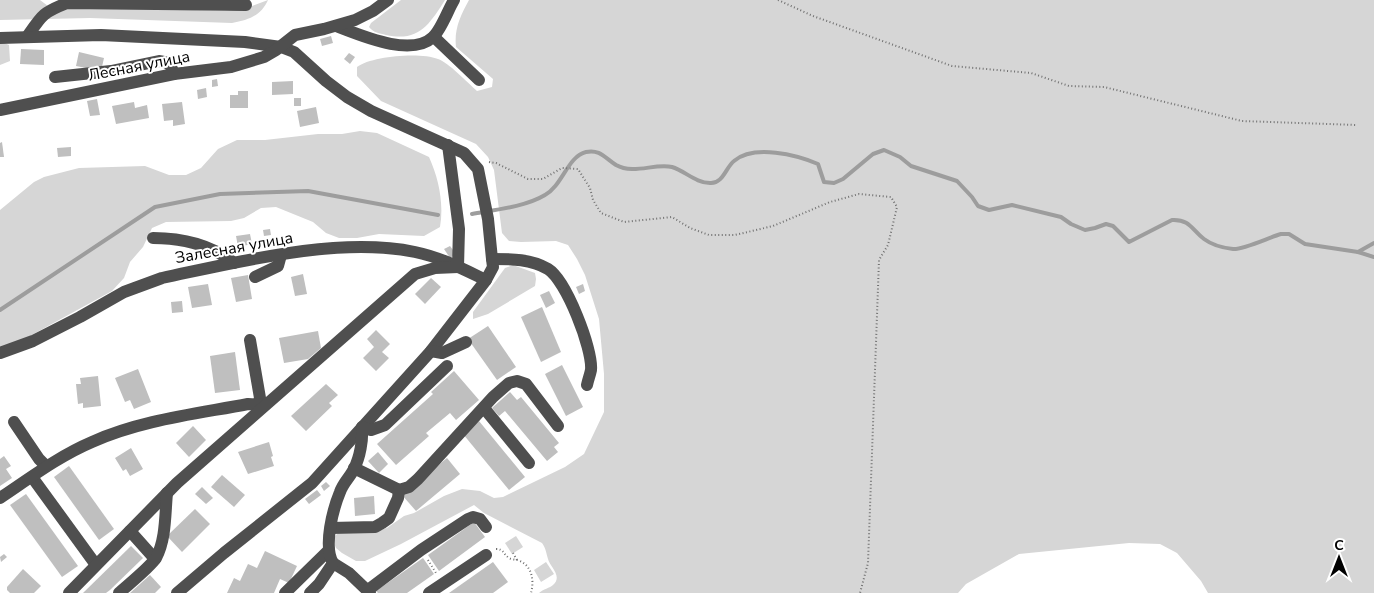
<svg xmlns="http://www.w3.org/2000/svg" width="1374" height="593" font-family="'Nunito Sans',sans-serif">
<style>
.green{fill:#d6d6d6}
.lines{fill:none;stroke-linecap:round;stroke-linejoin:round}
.stream{stroke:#9d9d9d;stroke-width:4}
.building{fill:#bfbfbf}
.path{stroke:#717171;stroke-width:2;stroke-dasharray:1 2.5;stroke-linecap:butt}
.minor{stroke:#4f4f4f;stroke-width:12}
.labels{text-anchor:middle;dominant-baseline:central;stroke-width:4;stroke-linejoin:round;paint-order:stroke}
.street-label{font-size:16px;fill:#000;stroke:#fff}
</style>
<rect width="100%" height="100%" fill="#fff"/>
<g class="green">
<path d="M0,0H40L48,6L227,11L244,9L268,0C261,16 248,20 232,23L90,18L0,20Z"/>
<path d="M401,0H445C429,25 419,42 386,35C379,33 374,33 369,27L371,23Z"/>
<path d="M469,0H1374V593H1208L1201,581L1177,553L1160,544L1129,543L1019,554L966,584L958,593H539C543,589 550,588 553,585C563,576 550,567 548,559C546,552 546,549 542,543L484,513L474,505L401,544L365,561H356L342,553L336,548L333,541L335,536L340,531H377L387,528L404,516L414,513L444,496L462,489L480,491L494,498L503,497L565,467L584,454L604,412V374L599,319L585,275L577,259L568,245L556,241L521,242L509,241L502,233L494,170L488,157L476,144L381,101L357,76V67C372,56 420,52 438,59C448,62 468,83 477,91L492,87L493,79L456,47C454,30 460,16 469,0Z"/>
<polygon points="0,41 9,45 10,61 0,65"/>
<path d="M360,131L377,133L429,157C439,179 444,204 440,227L424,236L379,234L357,238H339L326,233L313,222L276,207L261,208L244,218L231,221L166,222L152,228L143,247L130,262L124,278L112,291L28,337L0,349V210L34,182L44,177L79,168L145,166L169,175H186L201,168L218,149L237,140H265L318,134H342Z"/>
<polygon points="513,265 535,273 536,279 535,286 488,314 473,319 473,312 505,268"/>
<polygon points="516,536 523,547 512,554 505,543"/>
<polygon points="546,562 554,574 541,582 534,570"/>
</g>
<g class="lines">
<g class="stream">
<path d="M472,214C494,210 525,207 545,195C562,186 568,156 586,152C600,149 605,158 616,165C634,175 654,163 672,167C685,171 696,183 710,183C723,184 726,167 734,161C754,144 797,155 818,164L824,182L834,183L843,179L873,154L884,150L900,157L911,166L957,181L972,197L978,206L989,210L1012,205L1061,217L1071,224L1085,230L1095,228L1106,224L1113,226L1129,242L1172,220C1190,219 1192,230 1204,239C1212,245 1224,248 1233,249C1243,250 1270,237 1281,234H1289L1305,244L1358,252L1374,243"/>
<polyline points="1358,252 1374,257"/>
<polyline points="0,310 155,207 220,194 308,191 438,215"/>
</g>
</g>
<g class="building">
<polygon points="331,36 333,43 322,46 320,39"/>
<polygon points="21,49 44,50 44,65 20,64"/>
<polygon points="79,52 104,58 101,71 76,66"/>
<polygon points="349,53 355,57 350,64 344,59"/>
<polygon points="217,79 218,86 212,87 212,80"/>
<polygon points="293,81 293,94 272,95 272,82"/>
<polygon points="206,88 207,97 198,99 197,90"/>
<polygon points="238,91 248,91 248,108 230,108 230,95 238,95"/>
<rect x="294" y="98" width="7" height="8"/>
<polygon points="97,99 100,115 90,116 87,101"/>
<polygon points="134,102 135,108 147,105 149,118 116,124 112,106"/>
<polygon points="182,102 185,124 173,126 173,120 164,121 162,104"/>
<polygon points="316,107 319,123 300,127 297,111"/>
<polygon points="2,142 4,157 0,157 0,143"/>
<polygon points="71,147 71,156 58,157 57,148"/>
<polygon points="270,229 271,235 264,236 263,230"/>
<polygon points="250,234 252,244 238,247 236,236"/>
<polygon points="450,246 456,254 450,258 444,249"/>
<polygon points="303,274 307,294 295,296 291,277"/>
<polygon points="248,275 252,299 236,302 231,278"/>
<polygon points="431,278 441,287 425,304 415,294"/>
<polygon points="208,284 212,305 192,308 188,287"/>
<polygon points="583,284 585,291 579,294 576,287"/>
<polygon points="549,291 555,303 546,308 540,295"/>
<polygon points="182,301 183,312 172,313 171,302"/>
<polygon points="542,307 561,352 541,362 521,317"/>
<polygon points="488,326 516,367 497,380 468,339"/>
<polygon points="376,330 390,344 382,352 389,358 376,371 363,358 374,347 367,339"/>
<polygon points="318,331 321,348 308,359 284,363 279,338"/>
<polygon points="235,352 240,390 215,393 210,356"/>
<polygon points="562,365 583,407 566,416 545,374"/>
<polygon points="138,369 151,402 134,409 130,400 125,402 115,378"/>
<polygon points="454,371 479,400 456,420 450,413 426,433 429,436 396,465 377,444 433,394 431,392"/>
<polygon points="98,376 101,406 83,408 83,403 78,404 76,384 81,384 80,378"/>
<polygon points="326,384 338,395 329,403 332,406 306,431 291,416"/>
<polygon points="510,392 517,400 521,397 559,443 554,447 558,452 547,461 505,411 499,416 492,408"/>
<polygon points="479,421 525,477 509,490 463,434"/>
<polygon points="193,426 206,440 189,457 176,443"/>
<polygon points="269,442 273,456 271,457 274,466 248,474 238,452"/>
<polygon points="131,448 143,469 130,476 126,469 123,471 115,458"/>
<polygon points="378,452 388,464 379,473 368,461"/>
<polygon points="4,456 11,466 6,469 12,478 0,486 0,459"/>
<polygon points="447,458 460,474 416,511 402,495"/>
<polygon points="69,466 114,529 99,540 54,477"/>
<polygon points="222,475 245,495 234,507 211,487"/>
<polygon points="326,482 330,486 324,491 321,486"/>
<polygon points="202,487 213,498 206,504 195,494"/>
<polygon points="317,490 321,495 309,504 305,499"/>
<polygon points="26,494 78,566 62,577 10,505"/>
<polygon points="374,496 375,514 355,516 354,498"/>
<polygon points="195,509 210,524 182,552 167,536"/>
<polygon points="474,522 485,537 439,571 428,555"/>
<polygon points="131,546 143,558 110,590 106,593 83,593"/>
<polygon points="265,551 297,566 289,583 280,579 274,593 227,593 234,578 240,581 248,564 257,568"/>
<polygon points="4,554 7,557 1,562 0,557"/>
<polygon points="423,558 434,574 407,593 378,593 376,591"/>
<polygon points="493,562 508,582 493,593 449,593"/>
<polygon points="23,569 41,586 34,593 10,593 7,590 7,587"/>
<polygon points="150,575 161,587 155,593 130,593"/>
</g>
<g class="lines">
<g class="path">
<polyline points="778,0 813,16 952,66 1031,73 1069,86 1104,87 1242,121 1356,125"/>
<polyline points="489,162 496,163 528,179 543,179 562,168 578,169 590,188 593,200 601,213 624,222 672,217 690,228 709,235 735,235 773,226 830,202 859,194 891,197 897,207 888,245 879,260 868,563 860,593"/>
<path d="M496,549C504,549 503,554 509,558C512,560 516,559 520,561C533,567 534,582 531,593"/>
<polyline points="513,553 517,560"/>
<polyline points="428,560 436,573"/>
</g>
<g class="minor">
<path d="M336,26C360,35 411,58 433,37C441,30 448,10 454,0"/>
<path d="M27,37C42,15 42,13 67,3L246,5"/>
<polyline points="434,37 479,80"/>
<polyline points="0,38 101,35 245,42 281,47 294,52 326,81 347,97 371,111 464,153 478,169 488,219 492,259 493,267 486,280 431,351 312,483 224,553 177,593"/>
<path d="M55,77L111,71L159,61C169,62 171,65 174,74"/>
<polyline points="0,110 174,74 231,67 264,57 276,50 295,35 324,29 355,20 373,11 388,0"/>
<path d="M153,238C183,238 210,244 234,263"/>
<path d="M492,259C512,259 531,259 548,269C566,280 593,349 591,370C590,375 588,380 587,385"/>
<polyline points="255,277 278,266 281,255"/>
<polyline points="250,340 260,398 258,405"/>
<polyline points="431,351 442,353 466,342"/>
<path d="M0,353L33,341L80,317L124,292L162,278C238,262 338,236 415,252C440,257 463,269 486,280"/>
<polyline points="484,408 529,463"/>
<polyline points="14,422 39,459 46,466"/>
<polyline points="354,468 399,490 409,487 418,479 493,397 509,383 517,381 526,384 558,426"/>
<polyline points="32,477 96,565"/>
<path d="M0,498C30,478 59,456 92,442C141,420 196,414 248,404L265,405"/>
<polyline points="331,528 375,527 382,523 389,518 398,498 399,490"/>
<polyline points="130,531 155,559"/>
<polyline points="333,563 349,573 370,593"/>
<polyline points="368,590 421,550 468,519 473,517 480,519 486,527"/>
<polyline points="69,593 177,483 415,274 435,268 458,267 459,229 448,145"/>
<path d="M119,593C129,584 149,568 156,558C166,540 165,514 167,493"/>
<polyline points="285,593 329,550"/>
<path d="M310,593L319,584L333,563C323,546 333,509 340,492C343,483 350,477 354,469C360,457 363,440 362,427L371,430L385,425L447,366"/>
<polyline points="429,593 486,555"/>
</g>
</g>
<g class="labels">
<g class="street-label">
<text transform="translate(139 66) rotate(-11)">Лесная улица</text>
<text transform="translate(234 248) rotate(-10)">Залесная улица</text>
</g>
</g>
<g transform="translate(1339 558)" stroke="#ffffff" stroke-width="4" paint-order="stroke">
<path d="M0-4L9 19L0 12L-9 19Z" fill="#000000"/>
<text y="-8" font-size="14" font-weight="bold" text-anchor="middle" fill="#000000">С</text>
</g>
</svg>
